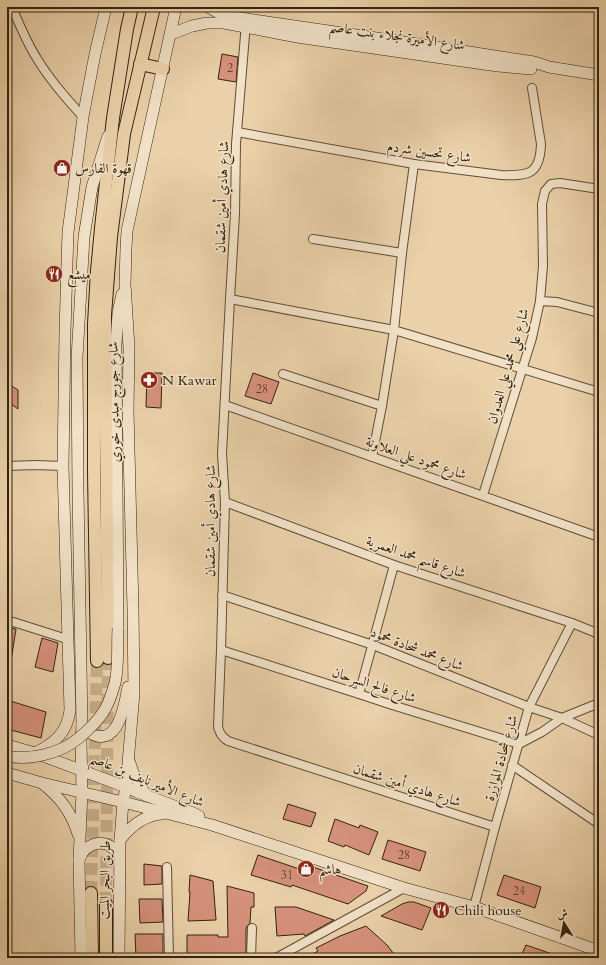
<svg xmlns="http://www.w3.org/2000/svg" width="606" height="965" font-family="Cardo,Amiri,serif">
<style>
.building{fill:#d6917b;stroke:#332210}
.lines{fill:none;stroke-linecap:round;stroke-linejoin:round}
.primary-tunnel{stroke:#c5ae8a;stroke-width:12;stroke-dasharray:12 6;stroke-linecap:butt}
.street-casing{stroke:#614e36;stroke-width:10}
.secondary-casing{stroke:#332210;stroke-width:12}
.primary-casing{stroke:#332210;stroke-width:14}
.street{stroke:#f1e1c7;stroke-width:8}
.secondary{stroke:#f1e1c7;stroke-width:11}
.primary{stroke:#ead1a9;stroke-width:12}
.secondary-bridge-casing{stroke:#332210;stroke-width:12;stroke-linecap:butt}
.secondary-bridge{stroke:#f1e1c7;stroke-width:11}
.labels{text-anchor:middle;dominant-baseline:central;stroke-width:3;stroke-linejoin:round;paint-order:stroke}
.number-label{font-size:12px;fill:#5c3e2b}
.street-label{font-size:14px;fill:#332210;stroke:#f1e1c7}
.poi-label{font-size:14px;fill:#332210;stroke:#f1e1c7;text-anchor:start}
</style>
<rect width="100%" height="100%" fill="#ead1a9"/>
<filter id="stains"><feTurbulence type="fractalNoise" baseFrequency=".005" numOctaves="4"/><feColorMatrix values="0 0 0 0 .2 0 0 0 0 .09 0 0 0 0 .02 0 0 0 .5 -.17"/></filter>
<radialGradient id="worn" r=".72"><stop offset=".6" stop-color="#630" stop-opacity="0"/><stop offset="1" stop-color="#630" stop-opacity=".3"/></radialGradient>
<g class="building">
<polygon points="222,54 238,57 236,82 218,79"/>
<polygon points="147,373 162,373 161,408 146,407"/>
<polygon points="253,373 279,382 271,404 245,396"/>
<polygon points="7,383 18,390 18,409 7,401"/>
<polygon points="7,627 16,629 11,661 7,660"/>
<polygon points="42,638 58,643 53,672 35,667"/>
<polygon points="7,700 46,712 41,738 7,729"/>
<polygon points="288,804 316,813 311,827 283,819"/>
<polygon points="335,819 359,828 360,825 378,832 369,855 345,845 344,847 328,841"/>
<polygon points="388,840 426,852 420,871 382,859"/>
<polygon points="258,855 308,872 310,866 368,886 366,891 348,904 292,885 291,887 251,875"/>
<polygon points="144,864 162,866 162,884 144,885"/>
<polygon points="190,875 213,881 216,920 188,921 190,892 189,892"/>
<polygon points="504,875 541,887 535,908 497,895"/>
<polygon points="227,886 254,893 254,907 251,907 250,923 248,925 246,928 246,958 220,958 220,955 187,956 187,935 218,935 218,937 228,937"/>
<polygon points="139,899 162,899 163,922 140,923"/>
<polygon points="408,902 414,902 431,908 422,930 381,916 402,904"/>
<polygon points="275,907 296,907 334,920 305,936 304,934 277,936"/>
<polygon points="366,926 387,945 397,958 306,958 318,951 316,948 340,936"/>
<polygon points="135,934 163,934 163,956 136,958"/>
<polygon points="526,945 561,957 561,958 520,958"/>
</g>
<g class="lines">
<g class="primary-tunnel">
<polyline points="91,893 97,661"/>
<polyline points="106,904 108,658"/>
</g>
<defs>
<g id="street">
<path d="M12,7C19,24 26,41 36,57C49,79 66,98 83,117"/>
<path d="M246,23L236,144L235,214L230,299L222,454L225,502L221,650L218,727C220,734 222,737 228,741L495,827"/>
<path d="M237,132L414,164L501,175C528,176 540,175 541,144L532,88"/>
<polyline points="313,239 402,253"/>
<polyline points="230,299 394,330 599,392"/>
<polyline points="540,301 543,266 542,204 545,191 551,184 560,183 599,189"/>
<polyline points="283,374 382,406"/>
<polyline points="225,405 599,537"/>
<polyline points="372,457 382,406 394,330 402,253 414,164"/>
<polyline points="7,466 35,465 63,466"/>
<polyline points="483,495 532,338 540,301 557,302 599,313"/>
<polyline points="225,502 394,565 572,623 599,634"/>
<polyline points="222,595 373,645 529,707 562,718 599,735"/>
<polyline points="7,620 67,639"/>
<polyline points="221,650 359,694 389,704 519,744 542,732 562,718 599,703"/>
<polyline points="359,694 394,565"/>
<polyline points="512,765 599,824"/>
<polyline points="167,867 169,958"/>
<polyline points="474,907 495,827 529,707 572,623"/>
<polyline points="251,958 252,928"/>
<polyline points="276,958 404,888"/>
</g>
<g id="secondary">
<polyline points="208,7 217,12 227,16 424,45 534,62 549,67 599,75"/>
<polyline points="171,34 192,26 207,23 224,23 297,37 456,60 498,66 531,69"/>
<polyline points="118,628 116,344 118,313 122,294"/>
<path d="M82,725C92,738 106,742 116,727C122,718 126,698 128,687"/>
<polyline points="7,745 35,753 126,787 137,792 193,813 199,816"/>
<path d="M35,753C55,743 67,733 70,710L63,466L65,332L67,263L68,232L83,117L95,54L106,7"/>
<path d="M130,763C133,775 139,786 147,796"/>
<polyline points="7,773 42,783 123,802 212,825 404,888 474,907 599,951"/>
<path d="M44,785C61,798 72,814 78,834"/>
<path d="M120,840C130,827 144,815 162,814"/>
<path d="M79,860C86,840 109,837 119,856"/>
<polyline points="81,958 79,860 82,792 81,741 82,725 78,492 77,358 84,237 92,187 108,136"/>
<polyline points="119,958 120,840 123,802 126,787 134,693 133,609 128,410 129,348 125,284 126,248 127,231 135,194 176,7"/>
</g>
<g id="primary">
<polyline points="140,64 163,69"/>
<polyline points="108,658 105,315 111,237 124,134 154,7"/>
<polyline points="97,661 94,472 94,324 97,271 101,228 113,118 127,29 132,7"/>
<polyline points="91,893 92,958"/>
<polyline points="106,904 106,958"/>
</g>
</defs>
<use href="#street" class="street-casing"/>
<use href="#secondary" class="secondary-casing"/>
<use href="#primary" class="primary-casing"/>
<use href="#street" class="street"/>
<use href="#secondary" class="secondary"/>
<use href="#primary" class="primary"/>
<defs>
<path id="secondary-bridge" d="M7,756C30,761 61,753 79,738C87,731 96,723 102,714C109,705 112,693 115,683C119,666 117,646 118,628"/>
</defs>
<use href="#secondary-bridge" class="secondary-bridge-casing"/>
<use href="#secondary-bridge" class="secondary-bridge"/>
</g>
<defs>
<symbol id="shop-disc" viewBox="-11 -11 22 22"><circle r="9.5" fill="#8f2418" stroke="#f1e1c7"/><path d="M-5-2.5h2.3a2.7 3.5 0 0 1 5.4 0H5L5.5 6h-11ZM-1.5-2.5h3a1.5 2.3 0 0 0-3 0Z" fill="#fff"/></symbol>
<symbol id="restaurant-disc" viewBox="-11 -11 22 22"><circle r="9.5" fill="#8f2418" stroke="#f1e1c7"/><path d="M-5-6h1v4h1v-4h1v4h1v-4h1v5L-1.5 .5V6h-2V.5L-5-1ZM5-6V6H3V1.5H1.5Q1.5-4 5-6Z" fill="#fff"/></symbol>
<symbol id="pharmacy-disc" viewBox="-11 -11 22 22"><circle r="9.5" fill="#8f2418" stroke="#f1e1c7"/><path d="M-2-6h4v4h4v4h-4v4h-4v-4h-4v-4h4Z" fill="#fff"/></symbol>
</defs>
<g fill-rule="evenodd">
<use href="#shop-disc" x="52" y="158" width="20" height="20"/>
<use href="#restaurant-disc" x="44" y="264" width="20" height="20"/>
<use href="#pharmacy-disc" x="139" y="370" width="20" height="20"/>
<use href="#shop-disc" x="296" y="859" width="20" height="20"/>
<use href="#restaurant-disc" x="431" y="900" width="20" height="20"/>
</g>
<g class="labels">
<g class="number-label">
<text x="230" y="68">2</text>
<text x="262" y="389">28</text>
<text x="404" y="855">28</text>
<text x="287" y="875">31</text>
<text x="519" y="891">24</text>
</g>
<g class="street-label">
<text transform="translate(397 36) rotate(8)">شارع الأميرة نجلاء بنت عاصم</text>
<text transform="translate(429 152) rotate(8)">شارع تحسين شردم</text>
<text transform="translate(222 197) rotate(-88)">شارع هادي أمين شقمان</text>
<text transform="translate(508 366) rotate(-74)">شارع علي محمد علي العدوان</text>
<text transform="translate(114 402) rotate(-91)">شارع جورج مبدى خوري</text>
<text transform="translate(416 458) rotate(19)">شارع محمود علي العلاونة</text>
<text transform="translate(210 521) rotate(-90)">شارع هادي أمين شقمان</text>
<text transform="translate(416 557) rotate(19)">شارع قاسم محمد العمرية</text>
<text transform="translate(417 649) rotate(21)">شارع محمد شحادة محمود</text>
<text transform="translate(374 685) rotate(18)">شارع فالح السرحان</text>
<text transform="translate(501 758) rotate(-74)">شارع شحادة الموازرة</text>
<text transform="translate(147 780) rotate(22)">شارع الأمير نايف بن عاصم</text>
<text transform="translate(407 785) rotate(18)">شارع هادي أمين شقمان</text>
<text transform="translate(105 880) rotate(-89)">طريق البحر الميت</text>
</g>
<g class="poi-label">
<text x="75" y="168">قهوة الفارس</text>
<text x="67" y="274">ميشع</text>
<text x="162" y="380">N Kawar</text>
<text x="319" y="869">هاشم</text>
<text x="454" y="910">Chili house</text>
</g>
</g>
<rect width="606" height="965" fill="none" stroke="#ead1a9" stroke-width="24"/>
<rect x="8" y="8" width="590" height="949" fill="none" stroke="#332210" stroke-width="2"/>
<rect x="12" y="12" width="582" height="941" fill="none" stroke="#332210"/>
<g transform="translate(564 923) rotate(349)" stroke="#f1e1c7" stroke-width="3" paint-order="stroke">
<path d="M0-3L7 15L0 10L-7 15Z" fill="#332210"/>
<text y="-6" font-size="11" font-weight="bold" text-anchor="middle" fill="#332210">ش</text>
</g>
<rect width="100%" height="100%" filter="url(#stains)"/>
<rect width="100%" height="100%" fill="url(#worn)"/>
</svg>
